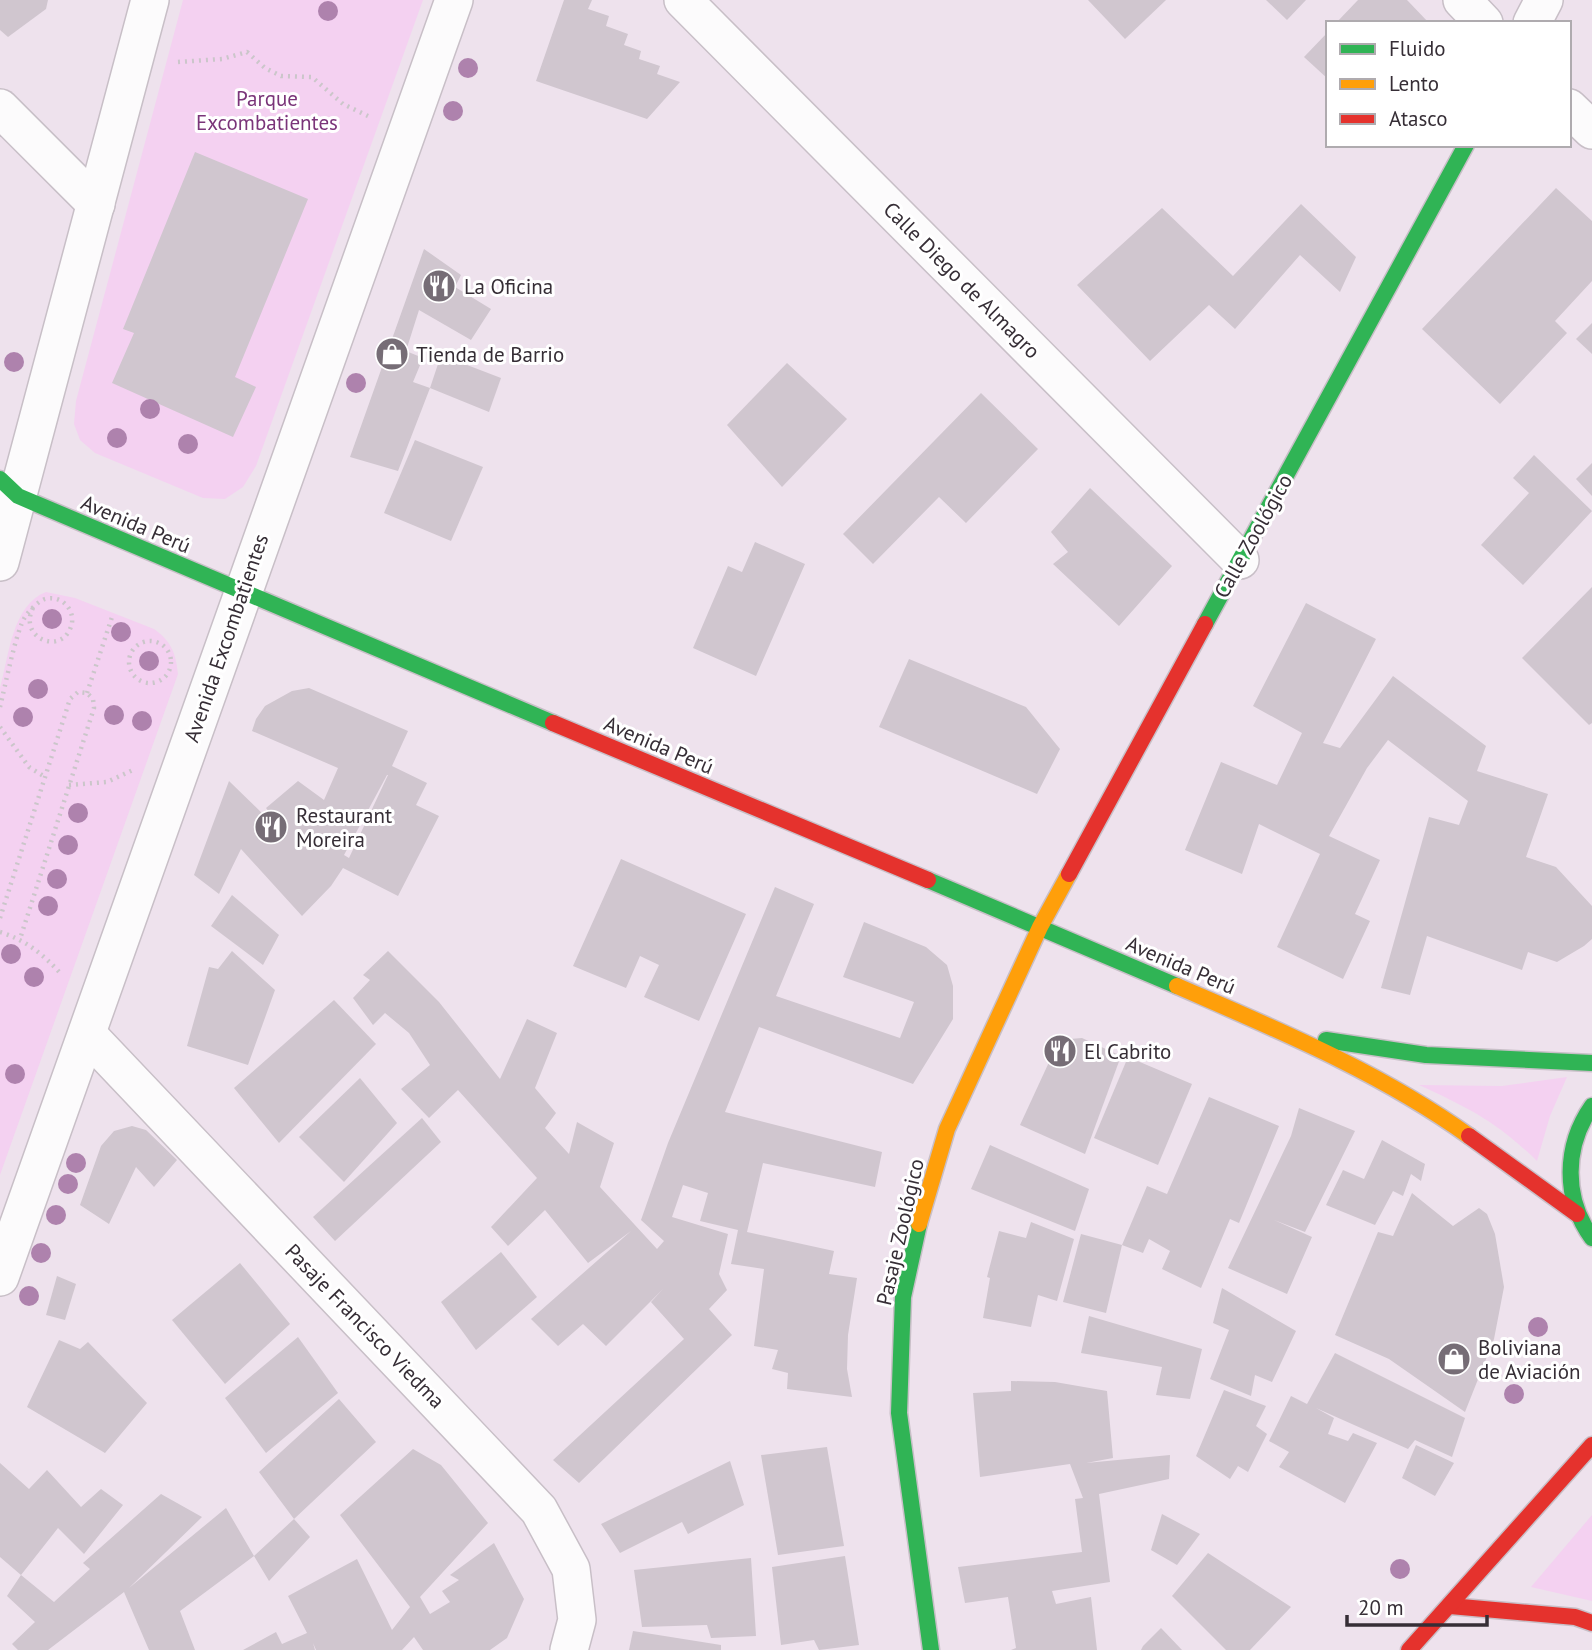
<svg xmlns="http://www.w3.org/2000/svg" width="1592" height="1650" font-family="'PT Sans',sans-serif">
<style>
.green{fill:#f4d1f1}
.building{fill:#d0c6cf;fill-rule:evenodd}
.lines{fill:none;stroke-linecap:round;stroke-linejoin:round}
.street-casing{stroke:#c8bfc7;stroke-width:40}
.fast-casing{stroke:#c8bfc7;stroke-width:19}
.slow-casing{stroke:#c8bfc7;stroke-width:19}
.jam-casing{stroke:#c8bfc7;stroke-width:19}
.path{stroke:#cbc6ca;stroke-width:4.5;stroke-dasharray:2 5;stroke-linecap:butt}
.street{stroke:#fcfbfc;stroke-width:37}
.fast{stroke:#30b455;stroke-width:16}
.slow{stroke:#ff9f0a;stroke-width:16}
.jam{stroke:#e5322d;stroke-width:16}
.tree{fill:#ae82ad}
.labels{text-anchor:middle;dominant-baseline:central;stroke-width:6;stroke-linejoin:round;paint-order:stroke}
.park-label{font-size:21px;fill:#7a3479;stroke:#fff}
.street-label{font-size:21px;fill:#362e36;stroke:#fff}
.poi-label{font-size:21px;fill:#362e36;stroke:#fff;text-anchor:start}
</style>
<rect width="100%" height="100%" fill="#eee2ed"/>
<g class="green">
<polygon points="183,0 423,0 256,466 243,487 225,499 203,498 95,453 80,440 74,424 76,401"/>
<path d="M46,592L75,598L154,629C171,641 176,653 178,674L0,1175V688C9,656 12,605 46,592Z"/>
<path d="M1567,1077L1550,1116L1537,1161C1497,1122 1469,1108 1419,1085L1502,1086Z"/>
<polygon points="1592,1515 1592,1601 1531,1587"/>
</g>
<g class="building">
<polygon points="0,0 48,0 46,9 8,37 0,30"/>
<polygon points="564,0 592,0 588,9 609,16 606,26 628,34 624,45 641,51 639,59 660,66 657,74 680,82 647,119 536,81"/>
<polygon points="1088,0 1166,0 1125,39"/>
<polygon points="1266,0 1306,0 1287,20"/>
<polygon points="1358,0 1407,0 1429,23 1336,23"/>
<polygon points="1328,32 1328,79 1304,57"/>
<polygon points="195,152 308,199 235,377 256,387 233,437 112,383 134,333 123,329"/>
<polygon points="1556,188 1592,221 1592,281 1555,321 1567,333 1500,404 1422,329"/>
<polygon points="1301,204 1356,257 1340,292 1300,255 1235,329 1209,305 1150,361 1077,285 1162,208 1233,276"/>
<polygon points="424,249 461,275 455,287 491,309 471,340 419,310 406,351 423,358 413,382 430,388 398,471 350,457"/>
<polygon points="1592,323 1592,354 1576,339"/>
<polygon points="441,355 501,378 489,412 430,388"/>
<polygon points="787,363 847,419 782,487 727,425"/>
<polygon points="981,393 1038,449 966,523 939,497 873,564 843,534"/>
<polygon points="415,440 483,467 451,541 384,513"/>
<polygon points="1534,455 1592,511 1523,585 1481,545 1529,493 1513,478"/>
<polygon points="1592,463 1592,496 1576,479"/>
<polygon points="1090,488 1172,566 1119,626 1053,564 1068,552 1051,532"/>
<polygon points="755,542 805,564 756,676 693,648 728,566 742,572"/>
<polygon points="1592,587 1592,723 1589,725 1522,658"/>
<polygon points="1306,603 1376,639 1323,743 1340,748 1393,676 1486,746 1477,771 1548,794 1526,857 1556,867 1592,906 1592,939 1584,946 1557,962 1528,952 1522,970 1427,936 1410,995 1381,988 1429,817 1459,825 1468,801 1388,740 1367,768 1329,836 1380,860 1355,914 1370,921 1343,979 1277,947 1320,854 1259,824 1242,874 1185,850 1221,762 1277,785 1302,733 1253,706"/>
<polygon points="909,659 1026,707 1060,749 1037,794 879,727"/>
<path d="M309,688L408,731L392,766L427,783L416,805L439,816L398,896L343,868L331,886L302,916L241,849L219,894L194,875L229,781L266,817L270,813L266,808L298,781L324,800L338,768L252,731L256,719L265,706L292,691ZM387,775H388L349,858L344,855Z"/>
<polygon points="621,859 746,914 699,1021 644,997 659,965 640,956 626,988 573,966"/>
<polygon points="775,887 814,904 776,996 900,1038 914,1002 843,977 864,922 926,947 947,965 953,986 953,1019 913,1084 759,1027 725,1112 882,1152 875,1187 763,1163 747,1232 834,1251 829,1274 857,1278 848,1335 847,1369 852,1397 787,1389 788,1373 772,1369 778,1350 754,1346 764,1269 731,1264 738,1230 700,1221 708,1193 683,1185 672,1217 728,1234 719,1274 727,1290 709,1309 732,1335 579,1483 553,1460 684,1339 651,1302 663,1289 606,1346 583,1324 558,1346 531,1319 631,1231 588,1263 545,1210 508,1246 491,1227 537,1178 458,1090 429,1118 401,1089 430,1065 409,1033 385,1013 373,1025 353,998 370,980 363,975 388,951 439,1002 500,1079 527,1019 557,1033 535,1088 556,1113 545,1128 569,1154 577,1122 614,1143 600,1187 657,1249 664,1241 641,1220 668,1143"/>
<polygon points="232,895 279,935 263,965 211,926"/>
<polygon points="232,951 275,990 248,1065 187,1046 209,967 218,969"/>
<polygon points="334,1000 376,1044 279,1143 234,1088"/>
<polygon points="1082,1038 1121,1056 1085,1154 1020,1125 1056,1047 1070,1039"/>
<polygon points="1128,1057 1192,1084 1158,1165 1094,1138"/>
<polygon points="360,1078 397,1123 344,1182 299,1137"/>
<polygon points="1209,1097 1279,1126 1239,1223 1230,1219 1201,1288 1162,1269 1170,1251 1149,1239 1143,1253 1122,1245 1147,1186 1167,1194"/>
<polygon points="1299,1108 1355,1131 1305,1232 1274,1220 1312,1237 1287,1294 1228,1268 1291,1136"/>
<polygon points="422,1118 441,1142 335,1241 313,1217"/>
<polygon points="132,1126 146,1130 177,1160 154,1187 136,1167 109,1224 80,1205 101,1146 114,1131"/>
<polygon points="1382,1140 1425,1164 1421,1181 1411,1174 1403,1196 1393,1191 1375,1225 1326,1205 1343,1170 1364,1179"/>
<polygon points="990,1145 1089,1189 1075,1231 971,1189"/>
<polygon points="1412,1193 1453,1226 1479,1208 1487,1214 1495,1234 1504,1287 1494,1339 1465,1412 1389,1359 1335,1335 1378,1232 1393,1236"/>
<polygon points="1031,1222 1074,1239 1057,1301 1038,1295 1031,1327 983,1318 990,1278 987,1277 999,1231 1026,1238"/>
<polygon points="1081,1234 1122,1245 1106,1313 1063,1302"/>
<polygon points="501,1252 537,1297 476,1350 441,1302"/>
<polygon points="240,1263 290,1324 225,1384 172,1320"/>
<polygon points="57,1276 76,1284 65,1320 46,1315"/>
<polygon points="1222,1288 1296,1331 1272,1382 1255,1375 1251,1396 1210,1379 1229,1330 1213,1323"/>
<polygon points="1089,1316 1202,1349 1190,1399 1156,1395 1162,1367 1081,1353"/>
<polygon points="298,1337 338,1393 266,1453 225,1398"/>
<polygon points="59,1340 80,1349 88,1342 147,1403 105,1453 27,1407"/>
<polygon points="1335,1353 1465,1418 1452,1457 1415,1440 1408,1449 1316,1408 1334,1418 1328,1434 1348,1441 1353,1433 1377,1443 1345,1503 1279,1467 1289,1452 1269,1441 1291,1396 1307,1404"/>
<polygon points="1011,1381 1055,1382 1107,1391 1113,1458 1086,1463 1170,1455 1169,1479 1099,1494 1110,1582 1052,1591 1056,1604 1091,1597 1097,1650 1011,1650 1016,1648 1008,1597 965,1603 958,1567 1082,1552 1075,1499 1083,1498 1070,1464 980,1477 973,1393 1011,1391"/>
<polygon points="1224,1390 1266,1406 1256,1426 1267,1434 1248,1472 1238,1466 1230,1479 1196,1456"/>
<polygon points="339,1399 376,1442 294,1519 310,1537 269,1581 254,1556 294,1519 259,1472"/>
<polygon points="1416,1445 1454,1463 1435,1496 1402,1478"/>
<polygon points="827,1447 844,1546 778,1555 761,1455"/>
<polygon points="413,1449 441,1465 488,1523 420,1597 430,1614 450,1602 442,1591 459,1580 450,1575 494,1543 524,1599 507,1638 490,1650 423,1650 414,1637 402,1650 316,1650 313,1643 315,1650 243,1650 276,1632 282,1644 307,1633 288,1596 357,1559 392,1630 410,1607 340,1515"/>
<polygon points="730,1461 744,1505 688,1534 682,1522 620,1553 601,1524"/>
<polygon points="0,1463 29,1489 47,1470 81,1507 101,1489 123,1505 84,1554 58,1528 21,1575 0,1557"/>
<polygon points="161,1494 202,1517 129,1588 226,1508 254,1556 180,1611 195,1650 149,1650 124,1592 48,1650 18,1650 12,1644 35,1622 7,1596 21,1575 54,1602 90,1569 83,1563"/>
<polygon points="1162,1514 1200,1534 1177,1565 1151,1550"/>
<polygon points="1208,1553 1291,1607 1250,1650 1226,1650 1172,1596"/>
<polygon points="845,1556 859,1645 819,1650 814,1640 781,1645 772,1567"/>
<polygon points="751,1558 756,1636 711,1638 707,1625 642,1627 634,1570"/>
<polygon points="1161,1628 1182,1650 1141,1650 1143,1646"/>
<polygon points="633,1631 721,1645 721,1650 629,1650"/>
</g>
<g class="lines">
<defs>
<g id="street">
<polyline points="683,0 1240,560"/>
<polyline points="1462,0 1484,23"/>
<polyline points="1532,23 1544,0"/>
<polyline points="0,108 96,204"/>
<polyline points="1569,108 1592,130"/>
<polyline points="0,562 150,0"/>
<polyline points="87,1034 539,1510 571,1569 577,1620 569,1650"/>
<polyline points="0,1277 454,0"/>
</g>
<g id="fast">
<polyline points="0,479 18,496 553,723"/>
<polyline points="1205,624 1466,145"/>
<polyline points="928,880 1177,986"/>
<polyline points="1326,1040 1426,1055 1592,1063"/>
<path d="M1592,1106C1564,1146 1563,1198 1592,1238"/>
<polyline points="919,1224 903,1297 899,1413 931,1650"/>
</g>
<g id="slow">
<path d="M1177,986C1278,1030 1380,1072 1469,1136"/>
<polyline points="919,1224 947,1129 1040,927 1069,874"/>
</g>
<g id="jam">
<polyline points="553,723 928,880"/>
<polyline points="1069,874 1205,624"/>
<polyline points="1469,1136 1577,1214"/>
<polyline points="1450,1606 1575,1617 1592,1623"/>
<polyline points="1409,1650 1592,1445"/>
</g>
</defs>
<use href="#street" class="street-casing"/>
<use href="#fast" class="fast-casing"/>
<use href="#slow" class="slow-casing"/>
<use href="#jam" class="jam-casing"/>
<g class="path">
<polyline points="178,62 222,59 247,52 265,68 281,76 312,77 343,104 368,116"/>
<circle cx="150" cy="662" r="21"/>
<polyline points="87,693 112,617"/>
<path d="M0,707C5,687 16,631 25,617C30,610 37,602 45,599C63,594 78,613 70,629C59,655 18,637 33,608"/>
<polyline points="0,727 29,767 45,777"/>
<polyline points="69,785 107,782 135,769"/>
<polyline points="0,918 70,699 78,692 87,693 93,699 94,708 20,939"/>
<path d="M0,932C26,940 44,955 62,975"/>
</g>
<use href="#street" class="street"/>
<use href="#fast" class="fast"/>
<use href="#slow" class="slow"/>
<use href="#jam" class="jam"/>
</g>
<g class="tree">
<circle cx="328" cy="11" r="10"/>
<circle cx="468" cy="68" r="10"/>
<circle cx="453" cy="111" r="10"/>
<circle cx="14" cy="362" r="10"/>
<circle cx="356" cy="383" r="10"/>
<circle cx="150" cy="409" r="10"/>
<circle cx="117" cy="438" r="10"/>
<circle cx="188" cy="444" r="10"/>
<circle cx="52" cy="619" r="10"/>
<circle cx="121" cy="632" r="10"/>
<circle cx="149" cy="661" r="10"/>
<circle cx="38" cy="689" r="10"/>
<circle cx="114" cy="715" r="10"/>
<circle cx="23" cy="717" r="10"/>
<circle cx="142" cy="721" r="10"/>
<circle cx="78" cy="813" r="10"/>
<circle cx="68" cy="845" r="10"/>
<circle cx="57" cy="879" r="10"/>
<circle cx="48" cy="906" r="10"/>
<circle cx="11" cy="954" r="10"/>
<circle cx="34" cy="977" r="10"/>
<circle cx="15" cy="1074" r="10"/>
<circle cx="76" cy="1163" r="10"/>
<circle cx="68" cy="1184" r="10"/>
<circle cx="56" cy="1215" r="10"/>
<circle cx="41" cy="1253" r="10"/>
<circle cx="29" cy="1296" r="10"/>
<circle cx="1538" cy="1327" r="10"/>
<circle cx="1514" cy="1394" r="10"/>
<circle cx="1400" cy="1569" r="10"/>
</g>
<defs>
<symbol id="restaurant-disc" viewBox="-11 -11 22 22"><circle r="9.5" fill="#766d76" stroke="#fff"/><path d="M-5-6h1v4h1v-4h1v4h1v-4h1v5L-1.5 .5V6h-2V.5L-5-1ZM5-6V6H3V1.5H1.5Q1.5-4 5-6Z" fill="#fff"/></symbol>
<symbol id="shop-disc" viewBox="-11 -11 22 22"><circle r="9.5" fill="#766d76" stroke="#fff"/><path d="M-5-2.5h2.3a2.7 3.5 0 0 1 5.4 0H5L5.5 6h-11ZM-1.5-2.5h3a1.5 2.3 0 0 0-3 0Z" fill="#fff"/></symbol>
</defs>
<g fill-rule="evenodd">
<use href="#restaurant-disc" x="420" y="267" width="38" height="38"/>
<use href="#shop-disc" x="373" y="335" width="38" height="38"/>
<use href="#restaurant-disc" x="252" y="808" width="38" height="38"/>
<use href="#restaurant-disc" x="1041" y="1032" width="38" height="38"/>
<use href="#shop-disc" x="1435" y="1340" width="38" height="38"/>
</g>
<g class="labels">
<g class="park-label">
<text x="267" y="98">Parque<tspan x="267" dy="24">Excombatientes</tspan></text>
</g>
<g class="street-label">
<text transform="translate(962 280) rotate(45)">Calle Diego de Almagro</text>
<text transform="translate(136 524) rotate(23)">Avenida Perú</text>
<text transform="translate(1253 536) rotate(-61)">Calle Zoológico</text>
<text transform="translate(226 638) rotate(-71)">Avenida Excombatientes</text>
<text transform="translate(659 745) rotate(23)">Avenida Perú</text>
<text transform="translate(1181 965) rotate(23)">Avenida Perú</text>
<text transform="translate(900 1232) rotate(-77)">Pasaje Zoológico</text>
<text transform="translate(365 1326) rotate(46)">Pasaje Francisco Viedma</text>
</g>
<g class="poi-label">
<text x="464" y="286">La Oficina</text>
<text x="416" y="354">Tienda de Barrio</text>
<text x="296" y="815">Restaurant<tspan x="296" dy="24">Moreira</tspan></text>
<text x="1084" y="1051">El Cabrito</text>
<text x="1478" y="1347">Boliviana<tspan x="1478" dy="24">de Aviación</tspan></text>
</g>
</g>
<rect x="1326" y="21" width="245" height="126" fill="#ffffff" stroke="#afabaf" stroke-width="2"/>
<rect x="1340" y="44" width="35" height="10" fill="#30b455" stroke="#afabaf" stroke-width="2"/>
<text x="1389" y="56" font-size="21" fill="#362e36">Fluido</text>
<rect x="1340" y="79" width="35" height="10" fill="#ff9f0a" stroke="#afabaf" stroke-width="2"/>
<text x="1389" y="91" font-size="21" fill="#362e36">Lento</text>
<rect x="1340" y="114" width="35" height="10" fill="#e5322d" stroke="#afabaf" stroke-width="2"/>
<text x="1389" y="126" font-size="21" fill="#362e36">Atasco</text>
<path d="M1347 1615v10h140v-10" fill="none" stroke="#362e36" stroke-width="3.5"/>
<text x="1358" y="1615" font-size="21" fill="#362e36" stroke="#ffffff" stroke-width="5" paint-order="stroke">20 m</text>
</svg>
